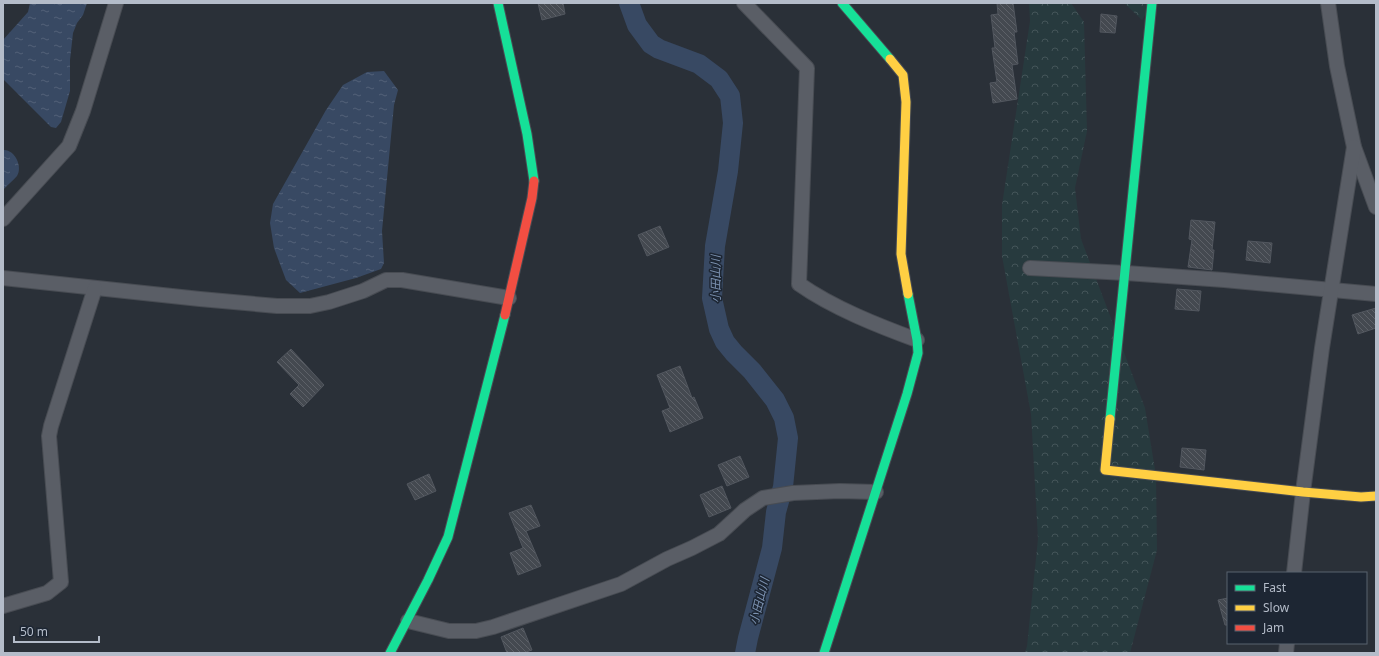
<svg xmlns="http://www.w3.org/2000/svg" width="1379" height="656" font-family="'Noto Sans','Noto Sans JP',sans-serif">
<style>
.forest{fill:url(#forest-crowns)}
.water{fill:url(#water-ripples)}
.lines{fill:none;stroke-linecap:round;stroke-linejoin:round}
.river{stroke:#384963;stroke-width:20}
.building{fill:url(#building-back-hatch);stroke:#52575f}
.street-casing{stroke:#484c53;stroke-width:16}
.fast-casing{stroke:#484c53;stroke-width:11}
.slow-casing{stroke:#484c53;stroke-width:11}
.jam-casing{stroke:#484c53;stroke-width:11}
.street{stroke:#5a5e66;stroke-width:14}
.fast{stroke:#16e098;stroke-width:9}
.slow{stroke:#ffcf43;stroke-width:9}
.jam{stroke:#f24e42;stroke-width:9}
.labels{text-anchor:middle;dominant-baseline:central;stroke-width:3;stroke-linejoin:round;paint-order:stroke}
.water-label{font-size:12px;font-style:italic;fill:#7c92b1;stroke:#1d2633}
</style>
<defs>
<pattern id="forest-crowns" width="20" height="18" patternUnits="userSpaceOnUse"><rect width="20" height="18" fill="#273a3e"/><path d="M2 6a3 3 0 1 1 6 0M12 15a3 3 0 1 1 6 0" fill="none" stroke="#445559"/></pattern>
<pattern id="water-ripples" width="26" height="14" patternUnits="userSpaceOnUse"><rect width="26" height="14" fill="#384963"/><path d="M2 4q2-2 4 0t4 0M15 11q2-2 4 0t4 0" fill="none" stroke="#526178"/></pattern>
<pattern id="building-back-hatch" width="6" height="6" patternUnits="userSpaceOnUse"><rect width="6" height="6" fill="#444950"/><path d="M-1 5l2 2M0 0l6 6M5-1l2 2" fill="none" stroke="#5d6168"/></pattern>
</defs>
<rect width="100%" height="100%" fill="#2a3038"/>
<g class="forest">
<polygon points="1029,3 1071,3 1084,22 1087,131 1075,188 1081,239 1145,408 1156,476 1157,550 1130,653 1025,653 1027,646 1038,539 1031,414 1002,256 1002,205 1030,21"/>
<polygon points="1124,3 1153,3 1142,20"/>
</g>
<g class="water">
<polygon points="30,3 87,3 83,15 77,23 73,33 70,60 70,91 61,122 56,128 51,127 3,79 3,40 28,12"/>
<polygon points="384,71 398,90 394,105 382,231 384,263 381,269 356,278 300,293 286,280 274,248 270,223 273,204 326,110 343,85 367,72"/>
<path d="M3,150C15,149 23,167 17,176C13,181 7,185 3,190Z"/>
</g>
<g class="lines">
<polyline class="river" points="629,3 637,25 651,44 659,49 699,64 719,79 730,96 733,123 728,171 715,246 712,298 719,329 725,342 734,353 752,371 775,400 784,418 788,438 783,487 776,512 772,548 748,638 745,653"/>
</g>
<g class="building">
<polygon points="538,3 563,3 565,14 542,20"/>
<polygon points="997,3 1013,3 1017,32 1014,32 1018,64 1012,65 1017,99 993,103 990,83 997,82 992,48 995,48 991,15 998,14"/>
<polygon points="1101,14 1117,16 1115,33 1100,32"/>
<polygon points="1191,220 1215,222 1212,250 1214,250 1212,270 1188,267 1192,240 1189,239"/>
<polygon points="660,226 669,247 647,256 638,235"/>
<polygon points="1248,241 1272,243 1270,263 1246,260"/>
<polygon points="1177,289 1201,291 1199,311 1175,309"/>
<polygon points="1376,308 1376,328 1358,334 1352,315"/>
<polygon points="291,349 324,385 303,407 290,394 299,385 277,362"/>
<polygon points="680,366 692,398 694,397 703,418 670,432 662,411 670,408 657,375"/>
<polygon points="1182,448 1206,450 1204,470 1180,467"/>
<polygon points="740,456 749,477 727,486 718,465"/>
<polygon points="429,474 436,491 415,500 407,484"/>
<polygon points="722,486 731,508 709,517 700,495"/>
<polygon points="531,505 540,526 526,531 541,566 518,575 510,553 523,548 509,513"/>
<polygon points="1228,598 1228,625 1225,625 1218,600"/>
<polygon points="523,628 532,650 523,653 507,653 501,637"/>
</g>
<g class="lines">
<defs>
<g id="street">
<path d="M744,3L807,68L799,284C833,308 879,326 917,340"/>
<polyline points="1328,3 1337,66 1354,147 1376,207"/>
<polyline points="3,219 69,146 83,111 116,3"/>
<polyline points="1030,268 1126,273 1224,280 1376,294"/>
<polyline points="3,278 200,299 277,306 310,306 329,302 363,291 386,280 402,280 509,298"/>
<polyline points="1294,573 1303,492 1322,348 1354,147"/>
<polyline points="3,606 47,593 61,582 49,436 51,426 95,288"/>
<polyline points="408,621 449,631 476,631 493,627 621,584 667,559 692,548 719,534 745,510 763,498 793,493 840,491 876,492"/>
<polyline points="1286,653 1287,643"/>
</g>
<g id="fast">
<polyline points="498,3 527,134 534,181"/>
<polyline points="842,3 890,59"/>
<polyline points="1110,419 1152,3"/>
<polyline points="390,653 428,580 448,537 505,315"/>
<polyline points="824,653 907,394 918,353 917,340 908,294"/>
</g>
<g id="slow">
<polyline points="890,59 903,75 906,102 901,254 908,294"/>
<polyline points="1110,419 1105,470 1303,492 1361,497 1376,496"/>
</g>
<polyline id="jam" points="505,315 532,198 534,181"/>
</defs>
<use href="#street" class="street-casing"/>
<use href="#fast" class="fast-casing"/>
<use href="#slow" class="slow-casing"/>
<use href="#jam" class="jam-casing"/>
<use href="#street" class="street"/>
<use href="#fast" class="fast"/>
<use href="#slow" class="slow"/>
<use href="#jam" class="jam"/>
</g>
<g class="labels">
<g class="water-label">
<text transform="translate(715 279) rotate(-90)">小田山川</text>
<text transform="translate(759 601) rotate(-76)">小田山川</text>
</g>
</g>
<rect width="1379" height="656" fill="none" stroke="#b4bcc9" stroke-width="8"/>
<rect x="1227" y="572" width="140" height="72" fill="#1d2633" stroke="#59626f"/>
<rect x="1235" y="585" width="20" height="6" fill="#16e098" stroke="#59626f"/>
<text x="1263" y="592" font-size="12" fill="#b4bcc9">Fast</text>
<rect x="1235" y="605" width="20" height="6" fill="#ffcf43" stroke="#59626f"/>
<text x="1263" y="612" font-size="12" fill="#b4bcc9">Slow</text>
<rect x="1235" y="625" width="20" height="6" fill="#f24e42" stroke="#59626f"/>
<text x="1263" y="632" font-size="12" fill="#b4bcc9">Jam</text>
<path d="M14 636v6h85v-6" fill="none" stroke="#b4bcc9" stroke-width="2"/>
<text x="20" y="636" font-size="12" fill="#b4bcc9" stroke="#1d2633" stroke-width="3" paint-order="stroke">50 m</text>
</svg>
